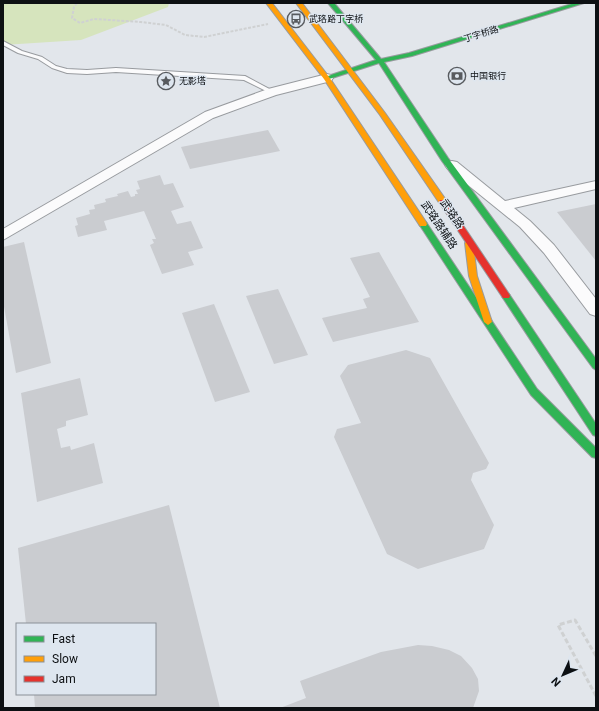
<svg xmlns="http://www.w3.org/2000/svg" width="599" height="711" font-family="Roboto,'Noto Sans SC',sans-serif">
<style>
.green{fill:#d6e4bd}
.building{fill:#caccd0}
.lines{fill:none;stroke-linecap:round;stroke-linejoin:round}
.lane-casing{stroke:#989b9f;stroke-width:2}
.street-casing{stroke:#989b9f;stroke-width:2}
.fast-casing{stroke:#989b9f;stroke-width:2}
.slow-casing{stroke:#989b9f;stroke-width:2}
.jam-casing{stroke:#989b9f;stroke-width:2}
.path-far1{stroke:#cfd1d2;stroke-width:2;stroke-dasharray:3 1.5;stroke-linecap:butt}
.path{stroke:#cfd1d2;stroke-width:3;stroke-dasharray:5 2.5;stroke-linecap:butt}
.lane{fill:#fbfbfc;fill-rule:evenodd}
.street{fill:#fbfbfc;fill-rule:evenodd}
.fast{fill:#30b455;fill-rule:evenodd}
.slow{fill:#ff9f0a;fill-rule:evenodd}
.jam{fill:#e5322d;fill-rule:evenodd}
.labels{text-anchor:middle;dominant-baseline:central;stroke-width:3;stroke-linejoin:round;paint-order:stroke}
.far-poi-label{font-size:9px;fill:#0d1013;stroke:#dee6ef;text-anchor:start}
.far-street-label{font-size:9px;fill:#0d1013;stroke:#dee6ef}
.street-label{font-size:11px;fill:#0d1013;stroke:#dee6ef}
</style>
<rect width="100%" height="100%" fill="#e2e6eb"/>
<polygon class="green" points="3,3 169,3 168,7 81,40 3,45"/>
<g class="building">
<polygon points="268,130 280,151 190,169 181,147"/>
<polygon points="160,175 164,185 173,183 184,207 171,211 177,224 191,221 203,248 188,252 194,265 162,274 150,245 154,243 152,239 156,239 144,211 104,221 107,230 78,237 75,226 78,225 76,218 90,214 89,210 95,209 94,205 106,202 105,199 118,196 117,194 128,191 131,197 135,196 135,194 138,194 136,190 140,189 137,181"/>
<polygon points="596,204 596,261 557,212"/>
<polygon points="24,242 51,363 16,373 3,301 3,247"/>
<polygon points="379,252 419,322 333,342 322,318 367,308 363,299 370,297 350,258"/>
<polygon points="278,289 308,355 274,364 246,296"/>
<polygon points="214,304 250,392 215,402 182,313"/>
<polygon points="406,350 430,358 489,463 486,469 473,473 471,480 494,525 484,549 418,569 387,554 334,437 337,429 361,423 340,376 348,365"/>
<polygon points="80,378 88,415 66,421 66,426 57,429 61,448 70,446 71,450 94,443 103,483 37,502 21,393"/>
<polygon points="169,505 220,708 35,708 34,694 155,694 155,624 26,624 18,548"/>
<polygon points="418,645 432,646 449,650 461,656 472,668 478,679 479,691 473,708 280,708 306,698 300,681 381,652"/>
</g>
<g class="lines">
<defs>
<polygon id="lane" points="3,41 22,51 42,57 56,66 67,69 87,70 116,68 245,76 275,92 270,93 244,80 116,72 87,74 67,73 52,68 38,59 18,53 3,45"/>
<g id="street">
<polygon points="327,74 331,75 333,78 331,81 276,95 213,118 3,240 3,229 205,112 268,89"/>
<polygon points="452,161 457,162 505,201 596,181 596,189 514,208 530,221 554,245 596,299 596,316 590,314 544,253 520,227 447,168 445,165 447,162"/>
</g>
<g id="fast">
<polygon points="328,3 334,3 381,59 409,53 575,3 584,3 412,56 384,62 448,158 596,359 596,370 593,368 442,161 379,63 329,79 325,79 325,77 376,60"/>
<polygon points="423,221 426,222 537,389 596,448 596,458 592,457 531,395 419,224"/>
<polygon points="506,293 509,294 596,424 596,436 593,435 503,298 502,296 503,294"/>
</g>
<g id="slow">
<polygon points="266,3 272,3 329,77 426,222 427,224 426,226 420,226 324,79"/>
<polygon points="296,3 302,3 385,113 446,200 446,204 440,204 380,115"/>
<polygon points="469,240 473,243 477,276 492,322 488,325 484,322 469,276 465,243"/>
</g>
<polygon id="jam" points="440,200 446,200 509,294 510,296 509,298 503,298 439,202"/>
</defs>
<use href="#lane" class="lane-casing"/>
<use href="#street" class="street-casing"/>
<use href="#fast" class="fast-casing"/>
<use href="#slow" class="slow-casing"/>
<use href="#jam" class="jam-casing"/>
<polyline class="path-far1" points="77,3 74,7 72,18 80,23 94,19 141,22 166,25 185,35 204,37 268,24"/>
<polyline class="path" points="596,656 575,620 558,625 596,696"/>
<use href="#lane" class="lane"/>
<use href="#street" class="street"/>
<use href="#fast" class="fast"/>
<use href="#slow" class="slow"/>
<use href="#jam" class="jam"/>
</g>
<defs>
<symbol id="bus-ring" viewBox="-11 -11 22 22"><circle r="9.5" fill="#dee6ef" stroke="#585b5f" stroke-width="1.5"/><path d="M-5-6H5V4H4V6H2V4H-2V6H-4V4H-5ZM-3.5-4V0h7V-4ZM-3.5 1.2v1.5H-2V1.2ZM2 1.2v1.5H3.5V1.2Z" fill="#585b5f"/></symbol>
<symbol id="bank-ring" viewBox="-11 -11 22 22"><circle r="9.5" fill="#dee6ef" stroke="#585b5f" stroke-width="1.5"/><path d="M-6-4H6V4H-6ZM0-2.3a2.3 2.3 0 1 0 0 4.6a2.3 2.3 0 1 0 0-4.6Z" fill="#585b5f"/></symbol>
<symbol id="sight-ring" viewBox="-11 -11 22 22"><circle r="9.5" fill="#dee6ef" stroke="#585b5f" stroke-width="1.5"/><path d="M0-6L1.8-2.2L6-1.7L2.9 1.2L3.7 5.4L0 3.3L-3.7 5.4L-2.9 1.2L-6-1.7L-1.8-2.2Z" fill="#585b5f"/></symbol>
</defs>
<g fill-rule="evenodd">
<use href="#bus-ring" x="286" y="9" width="20" height="20"/>
<use href="#bank-ring" x="447" y="66" width="20" height="20"/>
<use href="#sight-ring" x="156" y="71" width="20" height="20"/>
</g>
<g class="labels">
<g class="far-poi-label">
<text x="309" y="19">武珞路丁字桥</text>
<text x="470" y="76">中国银行</text>
<text x="179" y="81">无影塔</text>
</g>
<g class="far-street-label">
<text transform="translate(481 34) rotate(-17)">丁字桥路</text>
</g>
<g class="street-label">
<text transform="translate(452 214) rotate(56)">武珞路</text>
<text transform="translate(439 225) rotate(56)">武珞路辅路</text>
</g>
</g>
<rect width="599" height="711" fill="none" stroke="#0d1013" stroke-width="8"/>
<rect x="16" y="623" width="140" height="72" fill="#dee6ef" stroke="#8a9097"/>
<rect x="24" y="636" width="20" height="6" fill="#30b455" stroke="#8a9097"/>
<text x="52" y="643" font-size="12" fill="#0d1013">Fast</text>
<rect x="24" y="656" width="20" height="6" fill="#ff9f0a" stroke="#8a9097"/>
<text x="52" y="663" font-size="12" fill="#0d1013">Slow</text>
<rect x="24" y="676" width="20" height="6" fill="#e5322d" stroke="#8a9097"/>
<text x="52" y="683" font-size="12" fill="#0d1013">Jam</text>
<g transform="translate(563 675) rotate(226)" stroke="#dee6ef" stroke-width="3" paint-order="stroke">
<path d="M0-3L7 15L0 10L-7 15Z" fill="#0d1013"/>
<text y="-6" font-size="11" font-weight="bold" text-anchor="middle" fill="#0d1013">N</text>
</g>
</svg>
